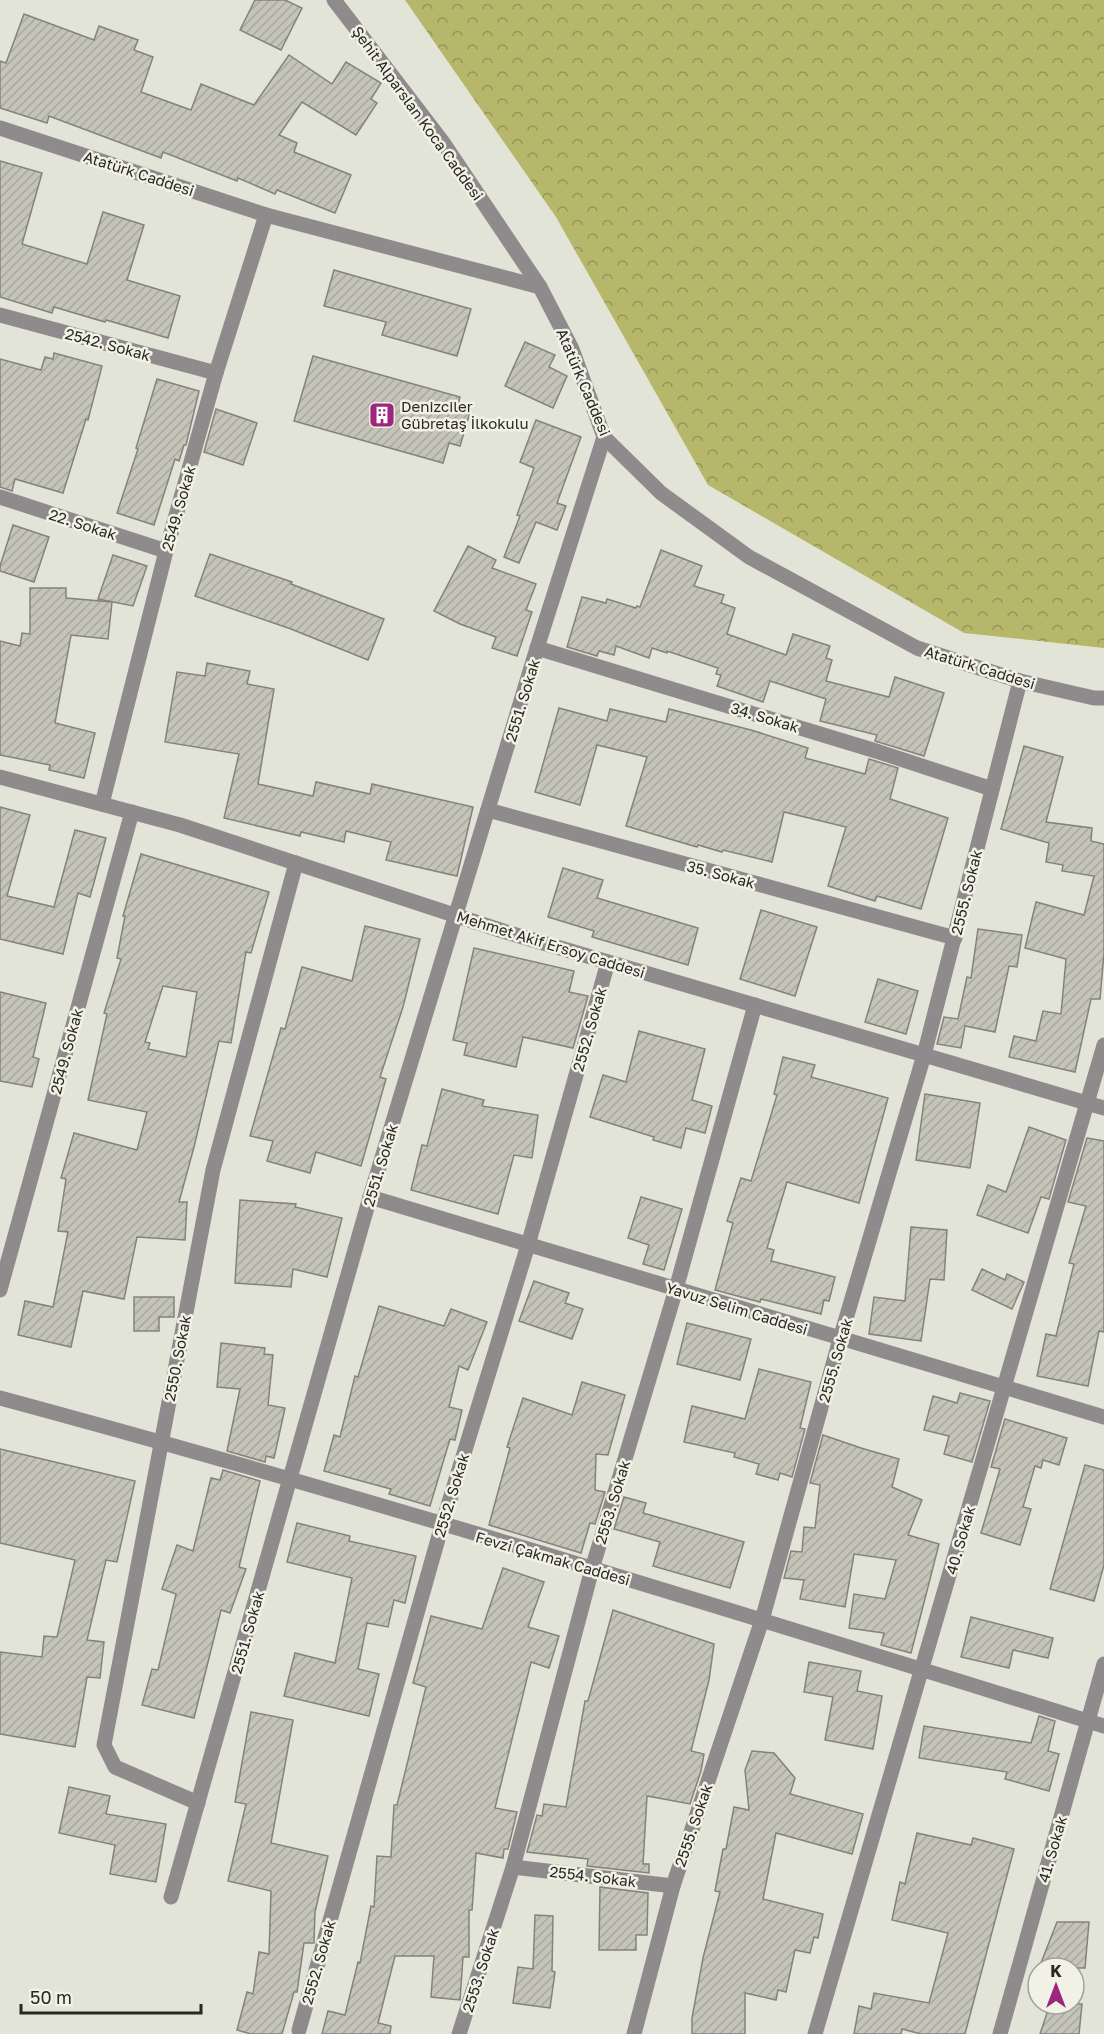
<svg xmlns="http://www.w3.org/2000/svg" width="1104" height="2034" font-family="'Golos Text',sans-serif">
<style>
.forest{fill:url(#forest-crowns)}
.building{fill:url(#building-hatch);stroke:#838379;stroke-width:1.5;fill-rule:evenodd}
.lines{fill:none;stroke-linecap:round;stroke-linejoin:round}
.minor{stroke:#8f8b8d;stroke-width:15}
.labels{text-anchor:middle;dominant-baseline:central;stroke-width:5;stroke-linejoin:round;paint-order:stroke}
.street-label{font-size:15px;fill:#282824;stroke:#f1f1e5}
.poi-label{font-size:15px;fill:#282824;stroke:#f1f1e5;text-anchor:start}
</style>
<defs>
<pattern id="forest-crowns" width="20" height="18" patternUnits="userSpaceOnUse" patternTransform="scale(1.5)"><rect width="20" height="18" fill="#b6b76a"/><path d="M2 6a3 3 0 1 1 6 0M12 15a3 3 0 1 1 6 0" fill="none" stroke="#949557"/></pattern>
<pattern id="building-hatch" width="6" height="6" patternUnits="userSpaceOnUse" patternTransform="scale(1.5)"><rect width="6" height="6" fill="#c4c4b9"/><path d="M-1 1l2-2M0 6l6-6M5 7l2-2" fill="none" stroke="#a8a89f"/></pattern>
</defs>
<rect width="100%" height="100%" fill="#e3e4d8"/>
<polygon class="forest" points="405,0 1104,0 1104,648 964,633 708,485 556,217"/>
<g class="building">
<polygon points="255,0 285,0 302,8 281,50 240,30"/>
<polygon points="24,14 94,40 99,26 138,40 134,50 153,57 141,92 191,110 201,84 254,105 289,55 332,84 346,62 381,83 371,99 377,103 356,135 302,102 279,135 297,143 294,152 351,175 335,213 277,190 275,194 238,178 237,181 163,152 161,158 49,116 47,123 0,108 0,61 6,63"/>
<polygon points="0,161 42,173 22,244 87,264 103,212 144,225 127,280 180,296 168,338 106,320 105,322 54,307 52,313 0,297"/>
<polygon points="334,270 471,309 457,356 382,335 386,322 324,306"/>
<polygon points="525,342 555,355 549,367 567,376 553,408 505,386"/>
<polygon points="54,353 102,366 88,420 86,419 63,493 15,479 12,491 0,487 0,359 41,370 45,357 53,359"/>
<polygon points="313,356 460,397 458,405 471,409 460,446 449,443 443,463 294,421"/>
<polygon points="157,379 199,391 186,445 184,445 179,461 175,459 154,525 117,513 138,449 136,448"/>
<polygon points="216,409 257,423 243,465 204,452"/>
<polygon points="536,420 581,437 557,503 566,506 557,530 536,522 519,563 504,557 520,516 517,515 534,468 520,462"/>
<polygon points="13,525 49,537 34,582 0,571 0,566"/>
<polygon points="468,546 496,560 492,568 536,584 526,610 532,612 517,656 492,648 496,637 460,624 434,611"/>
<polygon points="661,550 702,566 694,586 724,595 721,603 735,608 727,634 786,655 793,634 830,646 826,658 832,660 826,681 889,697 895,677 944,693 924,756 875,741 877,735 820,721 826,699 770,681 763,702 717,686 721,675 716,674 718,668 667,651 667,653 652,648 649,658 616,646 614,655 599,651 597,656 567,647 582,597 606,603 607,599 636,608 637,606 640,607"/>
<polygon points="210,554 292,582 291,584 384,619 368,660 291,629 195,596"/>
<polygon points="113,555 147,566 133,606 98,599"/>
<polygon points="30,588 66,588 66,598 112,602 108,639 71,635 55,723 95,733 84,778 49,770 50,765 0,755 0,641 20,646 22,633 30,634"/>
<polygon points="207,663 250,671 247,684 274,689 258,784 313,796 316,782 370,794 372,784 473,807 457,876 386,860 391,842 346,831 344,842 301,832 300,836 224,818 239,754 165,742 177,672 205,676"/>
<polygon points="559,708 607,721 610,709 666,722 669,709 751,730 808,748 805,758 865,774 869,759 898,768 890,799 948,818 921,909 877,896 875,901 828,886 846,827 784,812 772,862 723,850 722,852 698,845 697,847 626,826 647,757 597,745 580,805 535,792"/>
<polygon points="1024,746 1063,757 1046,822 1092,828 1091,841 1104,844 1104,953 1100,999 1091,999 1075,1072 1009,1057 1014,1036 1036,1041 1043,1011 1061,1014 1066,959 1025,948 1036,902 1084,915 1094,876 1062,871 1063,865 1046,862 1049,843 1001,829"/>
<polygon points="0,807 30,815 7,896 54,907 75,830 106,838 90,897 78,893 63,954 0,939"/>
<path d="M141,854L269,892L251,953L246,952L231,1043L219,1041L194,1147L179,1202H187L185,1240L137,1237L124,1299L83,1291L71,1347L18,1335L25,1301L53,1307L68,1232L58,1231L66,1179L61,1178L74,1133L137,1150L147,1112L88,1100L107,1014L104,1013L121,959L117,958L125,916H123ZM163,986L197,992L186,1057L148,1049L150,1043L145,1042Z"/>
<polygon points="563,868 603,880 597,898 698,928 688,965 592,937 594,931 548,917"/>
<polygon points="761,910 817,927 795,996 740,979"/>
<polygon points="365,926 420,939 403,1007 380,1077 386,1079 361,1166 316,1152 310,1173 267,1161 273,1141 250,1136 281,1028 285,1029 302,967 352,981"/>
<polygon points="978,929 1022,935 1017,967 1009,966 995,1032 965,1026 961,1048 937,1044 944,1017 958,1019 967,977 971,978"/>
<polygon points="474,948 574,971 569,992 588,996 573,1048 523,1037 516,1067 464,1055 467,1043 453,1040"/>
<polygon points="878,979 918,991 906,1034 865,1022"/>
<polygon points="0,992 46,1003 33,1057 39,1059 32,1087 0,1081"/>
<polygon points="639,1031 705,1049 692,1100 712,1106 705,1133 686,1128 681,1148 653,1140 654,1137 590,1117 603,1075 626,1082"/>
<polygon points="783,1057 815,1065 811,1077 888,1098 859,1203 787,1182 767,1248 774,1250 771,1261 835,1277 829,1301 824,1300 821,1314 761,1299 760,1302 715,1290 733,1223 727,1221 741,1178 751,1181 777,1095 774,1094"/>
<polygon points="442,1089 484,1100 482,1106 538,1115 532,1158 514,1155 498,1214 411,1190 422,1145 427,1146"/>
<polygon points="925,1094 980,1103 970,1168 916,1160"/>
<polygon points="1029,1127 1066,1140 1049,1199 1041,1197 1028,1233 977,1215 988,1185 1006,1192"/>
<polygon points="1087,1138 1104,1141 1104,1332 1099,1331 1088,1386 1037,1376 1046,1334 1056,1336 1074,1264 1069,1263 1086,1206 1068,1202"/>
<polygon points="641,1197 682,1209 664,1270 643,1264 649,1245 628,1238"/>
<polygon points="240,1200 296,1204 295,1207 342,1218 327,1277 293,1269 291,1287 235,1283"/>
<polygon points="911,1227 947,1230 944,1280 930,1279 921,1341 869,1334 874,1297 905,1301"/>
<polygon points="982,1269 1005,1280 1007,1274 1024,1282 1012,1309 972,1290"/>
<polygon points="534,1281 569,1293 565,1303 583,1309 572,1339 519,1321"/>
<polygon points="134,1297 174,1297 174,1317 159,1317 159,1331 134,1331"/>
<polygon points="379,1306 444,1326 451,1309 487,1322 468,1370 459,1366 449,1407 462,1410 455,1440 450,1439 430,1506 389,1494 391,1489 324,1471 334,1435 340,1437 355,1376 358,1377"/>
<polygon points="687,1323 751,1339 740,1380 677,1364"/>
<polygon points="221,1343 265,1348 264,1354 273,1355 268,1405 285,1408 274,1458 266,1456 265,1462 227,1451 240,1389 217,1387"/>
<polygon points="759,1369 811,1382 800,1428 805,1429 792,1477 780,1473 778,1480 756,1474 759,1464 734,1457 735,1453 684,1442 692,1406 745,1419"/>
<polygon points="582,1382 625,1395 608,1455 596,1454 595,1490 605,1492 595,1524 590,1523 581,1553 489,1525 510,1448 507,1447 523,1398 572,1415"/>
<polygon points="960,1393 990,1401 972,1462 944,1454 949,1436 924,1430 933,1396 957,1403"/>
<polygon points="1005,1419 1067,1438 1059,1465 1043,1460 1041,1468 1035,1466 1023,1507 1031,1509 1020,1545 981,1533 1000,1469 991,1467"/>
<polygon points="823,1435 861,1448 899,1459 892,1487 922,1500 908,1535 939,1544 911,1653 881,1645 884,1633 849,1628 854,1594 885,1599 896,1560 854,1554 845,1607 800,1599 804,1580 784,1578 791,1551 802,1552 804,1527 815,1528 820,1485 810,1483"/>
<polygon points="0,1449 135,1481 117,1562 106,1560 87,1640 104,1642 100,1678 87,1677 75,1747 0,1734 0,1652 42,1657 44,1636 57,1637 75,1560 0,1543"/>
<polygon points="1085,1465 1104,1470 1104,1565 1094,1601 1050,1589"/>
<polygon points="223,1470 260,1481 239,1567 246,1569 230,1613 221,1610 194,1718 142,1705 152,1669 158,1670 176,1594 162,1589 177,1545 193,1551 211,1478 220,1480"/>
<polygon points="624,1497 646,1503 643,1513 744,1542 730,1588 653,1566 660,1542 614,1529"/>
<polygon points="297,1523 350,1536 349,1541 416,1556 405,1603 394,1600 388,1627 367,1623 358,1669 379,1674 369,1716 284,1696 295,1653 335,1663 352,1578 287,1562"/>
<polygon points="503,1568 544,1582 528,1627 559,1636 549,1668 531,1662 495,1808 517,1812 508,1849 504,1849 503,1858 476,1853 472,1910 469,1910 469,1957 463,1957 460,2000 431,1997 434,1956 395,1956 378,2023 391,2026 390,2034 322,2034 328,2011 345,2015 358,1962 360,1963 371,1906 374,1907 377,1856 391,1857 394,1805 397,1805 426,1687 413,1683 431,1616 482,1629"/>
<polygon points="613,1610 714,1644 709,1680 691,1751 704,1754 701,1771 690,1804 647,1796 643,1864 649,1864 649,1873 587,1866 588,1859 527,1852 537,1815 542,1816 544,1804 566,1807 585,1701 588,1701"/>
<polygon points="971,1617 1053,1638 1048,1658 1013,1650 1009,1668 961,1657"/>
<polygon points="809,1662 861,1671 857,1691 882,1696 873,1749 825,1740 833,1697 804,1692"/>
<polygon points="251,1712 293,1720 271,1843 328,1856 315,1912 314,1941 314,1943 304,1943 297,1992 294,1992 282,2034 251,2034 237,2030 247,1992 253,1994 259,1952 269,1954 271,1891 228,1881 246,1804 235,1802"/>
<polygon points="1039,1716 1055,1721 1048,1751 1059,1754 1049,1791 1005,1779 1007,1772 919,1758 924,1726 1031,1743"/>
<polygon points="752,1751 774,1753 795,1778 790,1794 863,1814 852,1854 776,1833 763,1899 823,1914 818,1938 814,1937 810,1953 795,1950 786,1992 778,1990 776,2000 745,1993 745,2034 692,2034 692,2018 703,1958 720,1892 715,1891 723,1849 726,1849 734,1807 749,1810 745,1770"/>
<polygon points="69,1787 110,1796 106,1814 166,1824 156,1882 110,1874 115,1845 59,1833"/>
<polygon points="917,1833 971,1845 973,1838 1014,1849 965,2034 921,2034 902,2029 901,2034 854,2034 859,2006 871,2009 874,1993 929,2003 948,1933 892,1920 900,1882 905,1884"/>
<polygon points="600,1887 648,1893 647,1935 636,1935 636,1950 599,1950"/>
<polygon points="535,1915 553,1916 552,1971 555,1972 550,2008 513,2003 518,1967 533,1969"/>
<polygon points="1057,1922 1089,1922 1085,1968 1039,1968"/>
<polygon points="1050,2004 1082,2004 1079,2034 1040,2034"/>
</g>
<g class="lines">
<g class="minor">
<polyline points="334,0 442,141 540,287 572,349 604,437 661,493 749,557 917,648 1020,681 1094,698 1104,698"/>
<polyline points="0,128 266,215 540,287"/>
<polyline points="0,315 216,373"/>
<polyline points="0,497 166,551"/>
<polyline points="537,648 876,751 992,789"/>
<polyline points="0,777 180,825 506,932 1104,1108"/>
<polyline points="102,804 166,551 216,373 266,215"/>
<polyline points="488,810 955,938"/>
<polyline points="370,1197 1104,1417"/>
<polyline points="0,1290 132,812"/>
<path d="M0,1398C371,1498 737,1612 1104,1726"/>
<polyline points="198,1803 115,1767 104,1745 213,1170 296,863"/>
<polyline points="513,1867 673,1886"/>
<polyline points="171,1897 370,1197 537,648 604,437"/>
<polyline points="299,2030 442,1525 528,1245 608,962"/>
<polyline points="459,2034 513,1867 592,1569 676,1289 755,1005"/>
<polyline points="634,2034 673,1886 762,1620 840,1339 924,1055 1020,681"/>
<polyline points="815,2034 1104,1045"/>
<polyline points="1000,2034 1104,1664"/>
</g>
</g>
<defs>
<symbol id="building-square" viewBox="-11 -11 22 22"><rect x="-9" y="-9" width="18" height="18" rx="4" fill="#9e257c" stroke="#f1f1e5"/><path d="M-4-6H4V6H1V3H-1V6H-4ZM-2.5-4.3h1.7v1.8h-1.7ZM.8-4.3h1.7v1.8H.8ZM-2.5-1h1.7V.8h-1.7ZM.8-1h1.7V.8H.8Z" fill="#fff"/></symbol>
</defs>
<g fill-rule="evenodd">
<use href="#building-square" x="367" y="400" width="30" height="30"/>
</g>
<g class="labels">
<g class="street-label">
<text transform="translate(418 113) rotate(54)">Şehit Alparslan Koca Caddesi</text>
<text transform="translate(139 173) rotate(18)">Atatürk Caddesi</text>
<text transform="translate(108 344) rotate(15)">2542. Sokak</text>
<text transform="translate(584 382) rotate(67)">Atatürk Caddesi</text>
<text transform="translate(178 508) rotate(-74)">2549. Sokak</text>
<text transform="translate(83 524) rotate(18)">22. Sokak</text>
<text transform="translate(980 667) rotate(17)">Atatürk Caddesi</text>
<text transform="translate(522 700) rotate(-73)">2551. Sokak</text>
<text transform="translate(765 717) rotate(17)">34. Sokak</text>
<text transform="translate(721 874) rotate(15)">35. Sokak</text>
<text transform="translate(966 892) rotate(-76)">2555. Sokak</text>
<text transform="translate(551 944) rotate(17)">Mehmet Akif Ersoy Caddesi</text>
<text transform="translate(589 1029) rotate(-74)">2552. Sokak</text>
<text transform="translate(66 1051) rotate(-75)">2549. Sokak</text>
<text transform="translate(380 1165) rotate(-73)">2551. Sokak</text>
<text transform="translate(737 1308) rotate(17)">Yavuz Selim Caddesi</text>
<text transform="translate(177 1358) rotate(-79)">2550. Sokak</text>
<text transform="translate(835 1360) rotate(-74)">2555. Sokak</text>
<text transform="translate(451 1495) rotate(-73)">2552. Sokak</text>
<text transform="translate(612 1502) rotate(-73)">2553. Sokak</text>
<text transform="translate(960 1540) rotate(-74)">40. Sokak</text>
<text transform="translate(553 1558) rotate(16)">Fevzi Çakmak Caddesi</text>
<text transform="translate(247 1632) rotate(-74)">2551. Sokak</text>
<text transform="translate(693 1825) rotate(-71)">2555. Sokak</text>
<text transform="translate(1052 1849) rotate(-74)">41. Sokak</text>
<text transform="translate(593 1876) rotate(7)">2554. Sokak</text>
<text transform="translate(318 1962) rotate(-74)">2552. Sokak</text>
<text transform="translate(480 1970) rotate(-72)">2553. Sokak</text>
</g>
<g class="poi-label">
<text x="401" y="406">Denizciler<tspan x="401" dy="17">Gübretaş İlkokulu</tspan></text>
</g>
</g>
<g transform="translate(1056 1986)"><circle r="28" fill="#f1f1e5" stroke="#a1a198" stroke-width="1.5"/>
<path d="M0-4.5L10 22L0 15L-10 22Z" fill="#9e257c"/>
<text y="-9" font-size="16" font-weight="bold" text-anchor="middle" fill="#282824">K</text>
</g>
<path d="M21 2004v9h180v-9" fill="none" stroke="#282824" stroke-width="3"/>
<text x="30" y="2004" font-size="18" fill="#282824" stroke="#f1f1e5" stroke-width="4.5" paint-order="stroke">50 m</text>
</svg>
